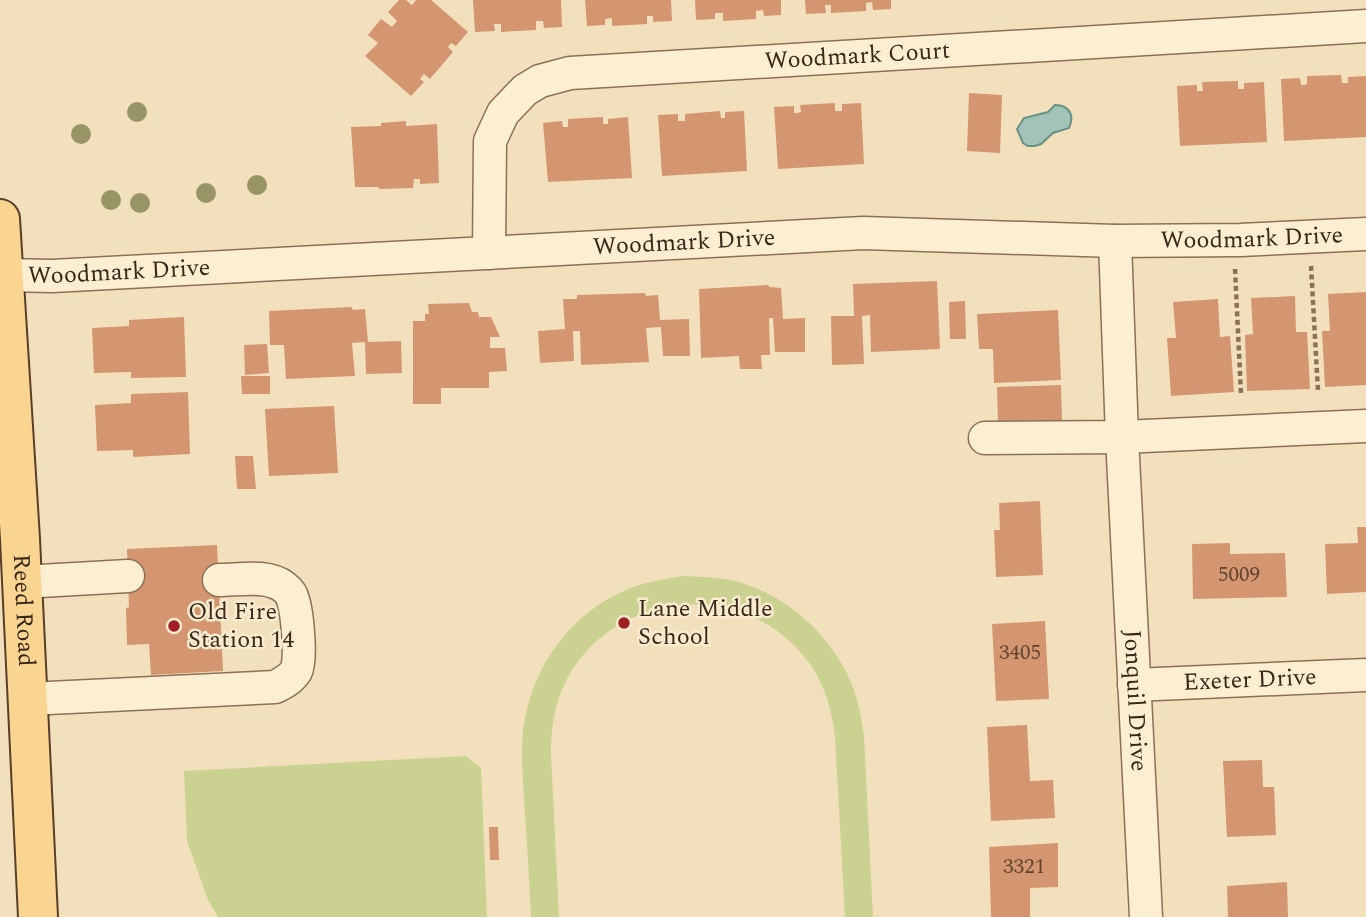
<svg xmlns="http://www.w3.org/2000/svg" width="1366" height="917" font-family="Spectral,serif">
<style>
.green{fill:#cbd191}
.water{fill:#a2c3b8;stroke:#689186;stroke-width:2}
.building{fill:#d49670}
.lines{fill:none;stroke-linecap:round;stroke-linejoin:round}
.minor-casing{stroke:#8c7055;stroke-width:35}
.major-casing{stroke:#593e2a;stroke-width:42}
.path{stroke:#8c7055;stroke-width:4.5;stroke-dasharray:5 3.5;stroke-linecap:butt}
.minor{stroke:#fceed1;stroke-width:32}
.major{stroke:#f9d591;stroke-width:38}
.tree{fill:#979566}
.poi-dot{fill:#a01f25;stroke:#f9ebce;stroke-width:2.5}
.labels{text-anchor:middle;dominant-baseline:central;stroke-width:5;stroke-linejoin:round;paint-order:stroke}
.number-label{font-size:21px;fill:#604430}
.street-label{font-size:24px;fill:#39291b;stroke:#f9ebce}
.poi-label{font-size:24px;fill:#39291b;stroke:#f9ebce;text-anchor:start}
</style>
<rect width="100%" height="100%" fill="#f2e0bd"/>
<g class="green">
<path d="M683,576C703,577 723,577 742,583C789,598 829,634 849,678C858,697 861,716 864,736L873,917H845L835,737C832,712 826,688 812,667C752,577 613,586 565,683C554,705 551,730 551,755L559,917H531C529,878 527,839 524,799C523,775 520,749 524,724C533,666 571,613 626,590C644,582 664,579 683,576Z"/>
<polygon points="466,756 481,768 487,917 218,917 208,900 187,841 184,771"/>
</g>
<path class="water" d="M1055,105C1069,105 1075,115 1069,128L1053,133L1041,144L1035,146H1028L1023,143L1017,129L1024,118L1048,112Z"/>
<g class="building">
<polygon points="399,0 406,0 412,5 416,0 431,0 468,32 456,46 451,43 448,47 453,52 430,79 424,74 420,79 424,82 411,96 365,56 378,43 368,35 381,19 392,27 397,21 388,12"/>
<polygon points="473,0 561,0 562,27 544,28 543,21 536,21 536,30 501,32 501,24 494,24 495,31 475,32"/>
<polygon points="585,0 671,0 672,21 653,22 653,16 647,16 647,24 612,26 612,18 605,19 605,25 587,26"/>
<polygon points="695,0 781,0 781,15 764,16 763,10 756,11 756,19 723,21 723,13 715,13 715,19 696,20"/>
<polygon points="805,0 891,0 891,9 873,10 872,2 866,3 866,11 831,13 831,5 825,5 826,13 806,14"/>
<polygon points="1341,75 1342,83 1348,83 1348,77 1366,76 1366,137 1284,141 1281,79 1300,78 1301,85 1304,85 1307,84 1307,76"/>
<polygon points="1238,81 1238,89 1244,89 1244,83 1264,82 1267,142 1180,146 1177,86 1197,85 1197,91 1203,91 1202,82"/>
<polygon points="969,93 1002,95 1000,153 967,151"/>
<polygon points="835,103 835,111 842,111 842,104 861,103 864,164 778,169 774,107 794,106 794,113 797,113 801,112 800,105"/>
<polygon points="720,111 721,118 725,118 725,112 744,111 747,171 662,176 658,115 678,114 678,121 685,121 685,114"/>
<polygon points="603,117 603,124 608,124 608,119 628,117 632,178 548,182 543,123 562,121 563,127 568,127 568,119"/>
<polygon points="406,121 406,126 437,124 439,183 420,184 420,179 414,179 413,188 379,189 379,187 355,187 351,127 381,126 381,123"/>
<polygon points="937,281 940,349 871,352 870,315 862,316 864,364 832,365 831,316 854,316 853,284"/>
<polygon points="768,285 770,287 781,288 783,319 805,318 805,352 775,352 773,318 769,318 770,355 761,355 762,369 740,369 739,356 701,358 699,289"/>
<polygon points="1366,292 1366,385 1325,387 1322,331 1330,331 1328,294"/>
<polygon points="645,293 646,296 658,295 660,320 689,319 690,356 663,356 661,327 646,328 649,362 581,365 580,331 573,331 574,361 540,363 538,331 565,329 563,299 577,299 577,295"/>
<polygon points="1295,296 1296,332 1307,332 1310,389 1247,391 1245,335 1253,334 1251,298"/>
<polygon points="1218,299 1220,337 1230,336 1234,392 1171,396 1167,338 1176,338 1173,302"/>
<polygon points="965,301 966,339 950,339 949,302"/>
<polygon points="469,303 472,312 478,312 479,317 491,317 500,337 490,337 490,348 505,348 507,371 489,372 489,388 441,388 441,404 413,404 413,321 425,321 425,314 429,314 428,304"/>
<polygon points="351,307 353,310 365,309 368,342 401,341 402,373 366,374 365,342 352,343 355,376 286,379 284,345 270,345 269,311"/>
<polygon points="1058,310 1061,380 994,383 993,349 979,349 977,314"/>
<polygon points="184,317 186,377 131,378 131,372 94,373 92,328 129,326 129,320"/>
<polygon points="267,344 269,373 245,375 244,345"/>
<polygon points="241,376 270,376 270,394 242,394"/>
<polygon points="1061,385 1062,421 998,423 997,387"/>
<polygon points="188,392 190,454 133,457 133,450 97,451 95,405 131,403 131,394"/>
<polygon points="334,406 338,473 269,476 265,409"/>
<polygon points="235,456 253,456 256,489 237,489"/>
<polygon points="1040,501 1043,575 996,577 994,530 1000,530 999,503"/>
<polygon points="1357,527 1366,527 1366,592 1327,594 1325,544 1358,543"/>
<polygon points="1230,543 1230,554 1285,553 1287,597 1193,599 1192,544"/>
<polygon points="217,545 223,671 151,675 149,644 127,645 126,608 129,607 127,549"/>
<polygon points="1045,621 1049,699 996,701 992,624"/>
<polygon points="1027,725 1030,781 1053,780 1055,818 991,821 987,727"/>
<polygon points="1262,760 1263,787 1274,787 1276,835 1227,837 1223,761"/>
<polygon points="489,827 498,827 499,860 490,860"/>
<polygon points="1058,843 1058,887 1030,888 1030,917 991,917 989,847"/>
<polygon points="1287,882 1288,917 1228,917 1227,886"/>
</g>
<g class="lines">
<defs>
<g id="minor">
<path id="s1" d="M1115,241L1122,437L1146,917"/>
<path id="s2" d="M489,253L490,141L503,113L525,90L540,81L570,73L1366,26"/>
<path id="s3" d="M3,275L52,276L863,233L1115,241L1240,240L1366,234"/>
<polyline points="985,438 1122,437 1366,426"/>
<polyline points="22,582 128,576"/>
<path id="s4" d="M1134,685L1366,675"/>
<path d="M28,699L275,687C283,683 291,679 296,671C302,660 297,612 293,600C292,595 288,590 284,587C267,574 239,580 219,580"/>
</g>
<g id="major">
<path id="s5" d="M0,219L20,539L38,917"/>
</g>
</defs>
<use href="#minor" class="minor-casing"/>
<use href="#major" class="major-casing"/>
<g class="path">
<polyline points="1311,266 1318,391"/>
<polyline points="1235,269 1241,394"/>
</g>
<use href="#minor" class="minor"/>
<use href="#major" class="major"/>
</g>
<g class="tree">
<circle cx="137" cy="112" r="10"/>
<circle cx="81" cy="134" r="10"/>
<circle cx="257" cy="185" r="10"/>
<circle cx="206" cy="193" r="10"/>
<circle cx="111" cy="200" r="10"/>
<circle cx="140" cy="203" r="10"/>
</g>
<g class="poi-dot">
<circle cx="624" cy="623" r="7"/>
<circle cx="174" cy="626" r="7"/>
</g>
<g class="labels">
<g class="number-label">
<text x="1239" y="575">5009</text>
<text x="1020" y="653">3405</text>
<text x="1024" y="867">3321</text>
</g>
<g class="street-label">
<text stroke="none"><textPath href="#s2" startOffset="511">Woodmark Court</textPath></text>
<text stroke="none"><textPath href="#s3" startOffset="1250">Woodmark Drive</textPath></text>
<text stroke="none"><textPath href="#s3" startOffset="682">Woodmark Drive</textPath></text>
<text stroke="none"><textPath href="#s3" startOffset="116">Woodmark Drive</textPath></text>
<text stroke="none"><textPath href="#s5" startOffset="392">Reed Road</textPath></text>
<text stroke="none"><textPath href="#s4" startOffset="116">Exeter Drive</textPath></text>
<text stroke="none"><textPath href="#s1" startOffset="460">Jonquil Drive</textPath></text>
</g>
<g class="poi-label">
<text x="638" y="609">Lane Middle<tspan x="638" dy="28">School</tspan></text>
<text x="188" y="612">Old Fire<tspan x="188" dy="28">Station 14</tspan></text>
</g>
</g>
</svg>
